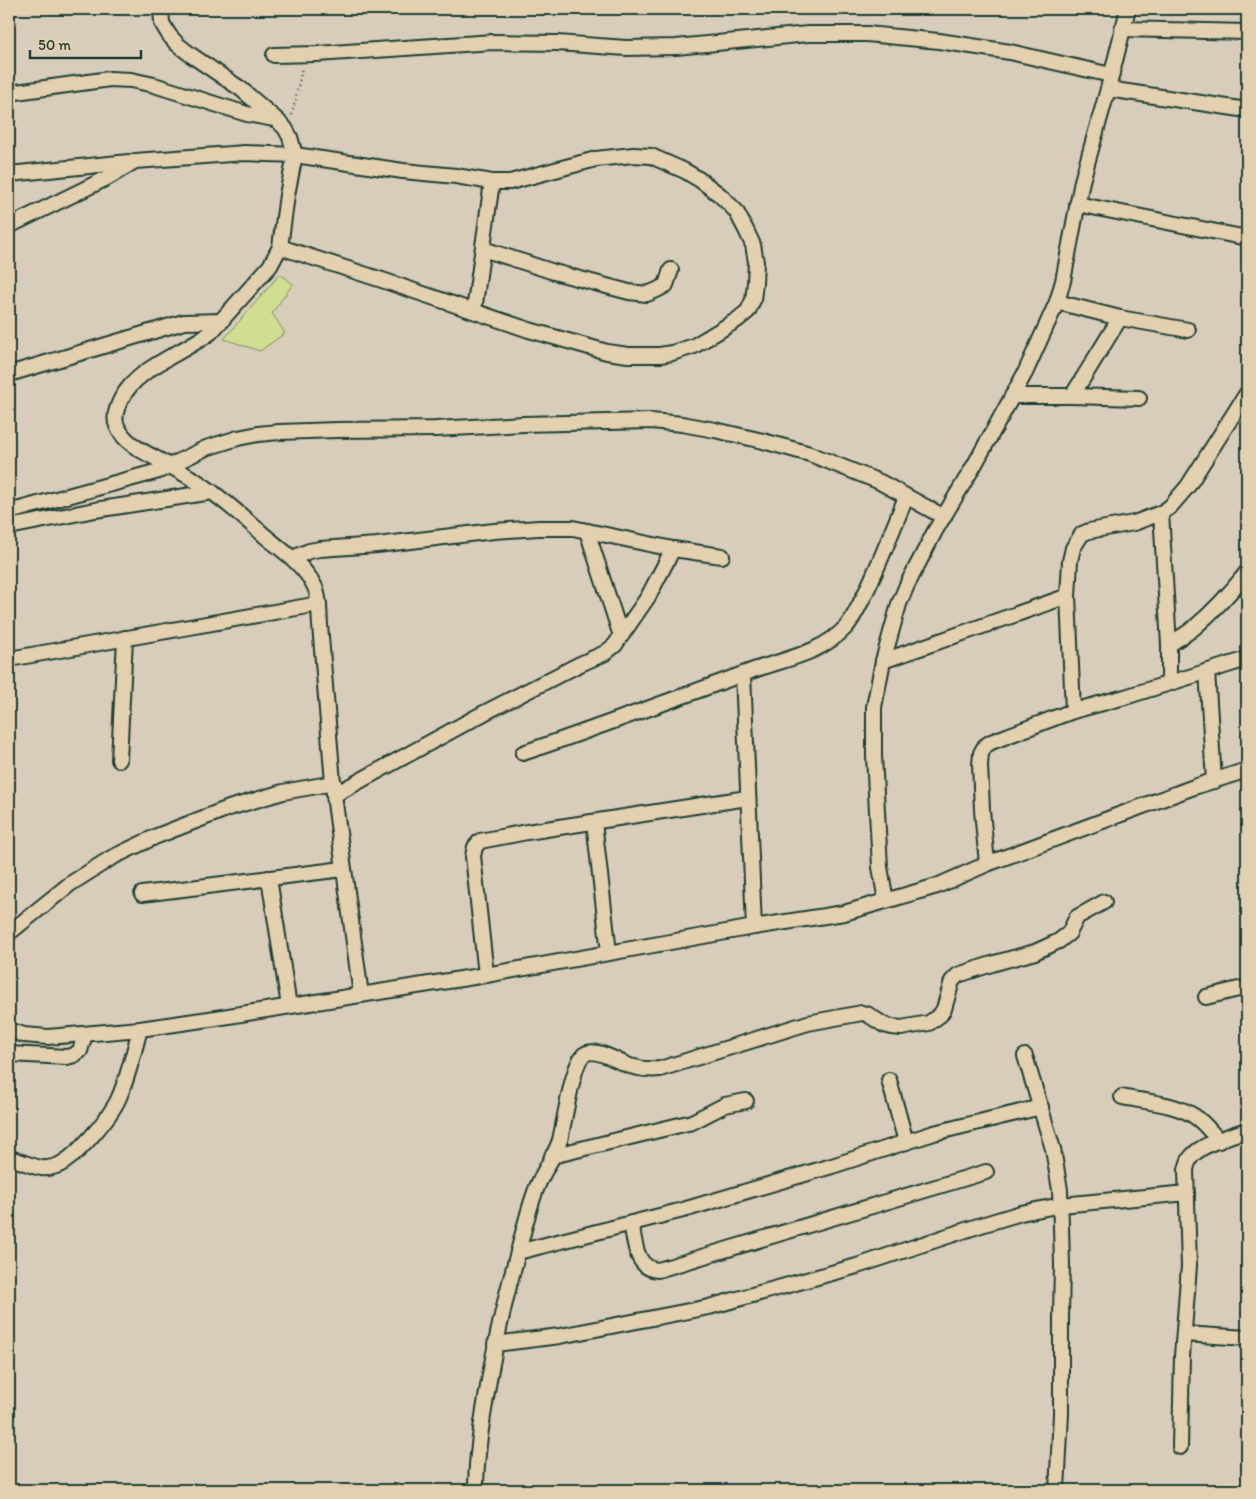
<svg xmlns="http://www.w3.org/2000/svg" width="1256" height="1499" font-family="Itim,sans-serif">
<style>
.green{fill:#d1dd91;stroke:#788d62}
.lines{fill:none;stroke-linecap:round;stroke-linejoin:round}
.street-casing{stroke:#1f3d34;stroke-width:18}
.path{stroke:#1f3d34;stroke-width:2.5;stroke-dasharray:1 4;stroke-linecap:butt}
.street{stroke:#e3d0ae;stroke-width:14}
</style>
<rect width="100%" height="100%" fill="#d8cdbb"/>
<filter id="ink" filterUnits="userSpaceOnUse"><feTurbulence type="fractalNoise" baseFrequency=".02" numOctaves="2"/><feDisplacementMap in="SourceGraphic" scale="10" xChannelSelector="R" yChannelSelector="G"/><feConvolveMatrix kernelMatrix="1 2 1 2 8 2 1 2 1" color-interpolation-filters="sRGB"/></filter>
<g filter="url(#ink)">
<polygon class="green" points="280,274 293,284 272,313 285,333 260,351 224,339"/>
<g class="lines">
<defs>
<g id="street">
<path d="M161,9L162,23L169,35L177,44L191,55L241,89L277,120L285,128L290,137L295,155L287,195L280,247L270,266L211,332C186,351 145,365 127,390C120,399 112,415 117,426C126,447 152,455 170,466C185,474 199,482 212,492C231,506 248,521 265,536C283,551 304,565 315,587C320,598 319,612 320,625L334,795L361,995"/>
<polyline points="1122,29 1247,32"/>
<polyline points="274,55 317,54 493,42 557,43 626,48 676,47 808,34 867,34 939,41 1010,52 1111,75"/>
<polyline points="1108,89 1247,110"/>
<polyline points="9,93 110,79 131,80 154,85 247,114 274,119"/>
<polyline points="9,174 129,162"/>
<polyline points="1077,204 1247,238"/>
<polyline points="9,226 107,178 135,161 245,153 295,155 403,171 456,176 492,182 510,182 596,159 633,155 651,156 685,171 700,180 720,195 736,211 746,230 753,245 756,262 755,283 753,300 748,311 737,320 694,346 672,353 660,355 628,355 607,352 529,330 382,280 280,247"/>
<polyline points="483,249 554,272 629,292 647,294 657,290 666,285 671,270"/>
<polyline points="1057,302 1120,318 1188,330"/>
<polyline points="474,311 492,182"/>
<polyline points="9,374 184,322 222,321"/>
<polyline points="1012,396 1072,396 1139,398"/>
<polyline points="1072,396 1120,318"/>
<polyline points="9,512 159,471 206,448 238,438 258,434 279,432 337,430 436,429 523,424 651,421 682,424 715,430 763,441 810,454 880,482 944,517"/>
<polyline points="1161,513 1169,645 1169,683"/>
<polyline points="9,527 95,510 212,492"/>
<polyline points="587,531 621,636"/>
<polyline points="293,558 309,551 320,549 377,545 494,531 539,528 573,528 673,549 722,556"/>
<path d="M1169,645C1177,639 1187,634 1195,627C1214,611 1232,591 1247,572"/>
<polyline points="9,659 319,604"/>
<polyline points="883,661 1068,596"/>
<polyline points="1207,671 1214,781"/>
<polyline points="743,674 754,927"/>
<polyline points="1073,711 1068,596 1070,561 1073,548 1082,534 1089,531 1134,523 1161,513 1170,507 1188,486 1247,393"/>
<path d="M523,753C599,727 675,699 751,671C784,659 821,654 846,627C854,618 859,605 865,594C880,563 893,529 906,497"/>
<polyline points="119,760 125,638"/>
<polyline points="334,795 484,713 578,665 605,653 615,645 621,636 648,597 673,549"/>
<polyline points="594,822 609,953"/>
<polyline points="987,864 982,810 980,765 981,753 985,746 991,742 1073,711 1125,697 1247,659"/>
<polyline points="269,878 289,1006"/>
<polyline points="142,894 343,869"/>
<polyline points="886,901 880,867 874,756 874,707 883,661 899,604 907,585 935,531 975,464 1025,373 1057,302 1063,281 1082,181 1108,89 1128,9"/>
<polyline points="9,933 70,884 111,858 157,836 229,808 283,792 334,783"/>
<polyline points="486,975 473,856 475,847 480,841 527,832 747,798"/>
<polyline points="1206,997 1247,987"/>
<polyline points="9,1030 24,1035 48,1037 140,1029 216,1018 486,975 754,927 844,913 937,886 987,864 1194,787 1247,770"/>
<polyline points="9,1054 67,1057 74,1055 80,1051 85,1034"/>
<polyline points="1025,1056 1053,1149 1060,1190 1062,1264 1061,1317 1061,1414 1057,1490"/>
<polyline points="889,1080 906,1142"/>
<path d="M1122,1097C1145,1102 1174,1103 1194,1116C1204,1122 1211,1132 1219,1141"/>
<polyline points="552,1156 692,1122 725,1105 746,1101"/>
<path d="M9,1158C19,1160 33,1167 42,1168C48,1169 59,1166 64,1162C81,1151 113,1114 120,1095C129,1074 134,1051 140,1029"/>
<path d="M631,1223C635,1241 635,1269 658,1270L986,1172"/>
<polyline points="518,1252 683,1210 832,1166 934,1133 1041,1107"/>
<polyline points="1184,1334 1247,1338"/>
<polyline points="495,1344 560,1336 709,1307 857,1266 978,1226 1021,1213 1061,1205 1187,1193"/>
<path d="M1180,1447L1182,1356L1189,1266L1186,1170C1187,1165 1188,1160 1192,1156C1202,1144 1232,1135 1247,1130"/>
<path d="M476,1490C476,1461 480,1433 485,1404C493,1354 503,1305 517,1256C523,1234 528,1209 537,1187C543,1171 555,1156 560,1140C564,1124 573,1060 585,1054C596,1047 618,1062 630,1066C640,1069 650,1070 660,1069L808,1023L862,1013L867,1014L884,1025L892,1027L901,1028L929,1023L940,1015L944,1009L952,981L958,975L995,963L1035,952L1059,941L1069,933L1077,917L1104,902"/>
</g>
</defs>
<use href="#street" class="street-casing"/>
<polyline class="path" points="292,115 302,68"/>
<use href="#street" class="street"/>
</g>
</g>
<rect width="1256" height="1499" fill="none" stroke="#e3d0ae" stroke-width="30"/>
<rect x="15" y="15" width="1226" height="1469" fill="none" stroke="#1f3d34" stroke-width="2" filter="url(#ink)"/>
<path d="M30 50v8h111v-8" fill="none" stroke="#1f3d34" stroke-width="2.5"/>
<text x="38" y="50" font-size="15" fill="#1f3d34" stroke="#e3d0ae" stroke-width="4" paint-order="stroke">50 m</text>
</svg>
